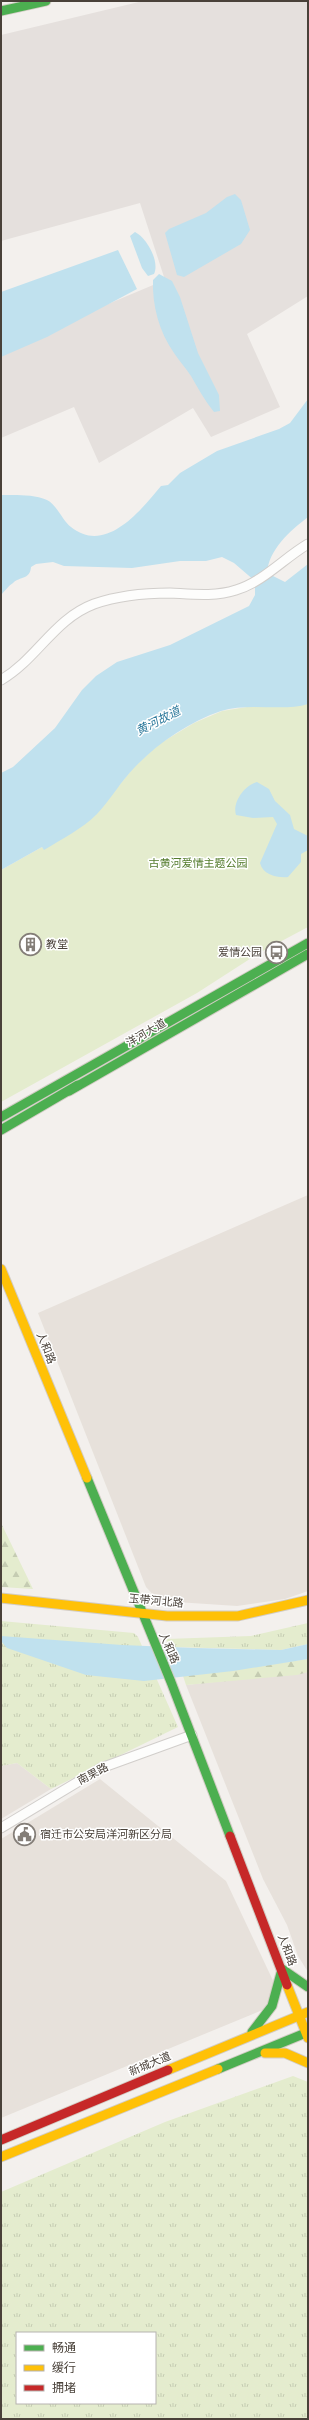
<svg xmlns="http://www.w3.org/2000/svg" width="309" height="2420" font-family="'Roboto Condensed','Noto Sans SC',sans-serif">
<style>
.residential{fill:#e7e1db}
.industrial{fill:#e5e0dd}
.grass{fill:url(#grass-tufts);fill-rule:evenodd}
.forest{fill:url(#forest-firs)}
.park{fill:#e4ecce}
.water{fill:#c0e1ee}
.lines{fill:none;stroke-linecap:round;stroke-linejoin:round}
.street-casing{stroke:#d1cecb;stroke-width:11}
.fast-casing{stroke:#d2ccc4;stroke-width:11}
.slow-casing{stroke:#d2ccc4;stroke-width:11}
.jam-casing{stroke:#d2ccc4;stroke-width:11}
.street{stroke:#fdfdfc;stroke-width:9}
.fast{stroke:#4caf50;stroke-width:9}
.slow{stroke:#ffc107;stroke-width:9}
.jam{stroke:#c62828;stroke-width:9}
.labels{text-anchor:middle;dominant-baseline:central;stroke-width:3;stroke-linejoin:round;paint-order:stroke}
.park-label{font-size:11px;fill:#537b2c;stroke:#fff}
.poi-label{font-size:11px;fill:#494139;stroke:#fff;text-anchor:start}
.street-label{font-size:11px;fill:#494139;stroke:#fff}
.water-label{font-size:12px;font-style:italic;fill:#2e7a9c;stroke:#fff}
</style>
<defs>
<pattern id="grass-tufts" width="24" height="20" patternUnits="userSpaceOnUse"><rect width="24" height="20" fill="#e4ecce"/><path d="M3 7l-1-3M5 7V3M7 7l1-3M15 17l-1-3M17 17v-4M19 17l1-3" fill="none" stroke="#c5ccb2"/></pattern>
<pattern id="forest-firs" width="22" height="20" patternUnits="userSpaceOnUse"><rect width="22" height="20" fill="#e4ecce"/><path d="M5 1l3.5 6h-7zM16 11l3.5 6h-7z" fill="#c5ccb2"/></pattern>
</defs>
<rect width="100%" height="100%" fill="#f3f0ed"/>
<g class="residential">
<polygon points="308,1195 308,1591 285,1599 237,1606 161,1601 156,1598 146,1587 38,1313"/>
<polygon points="308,1672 308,1972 298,1956 287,1925 263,1879 186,1685"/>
<polygon points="17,1763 51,1789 1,1819 1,1766"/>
<polygon points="100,1779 226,1881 276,1987 265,2009 1,2118 1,1839"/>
</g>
<polygon class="industrial" points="143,1 308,1 308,296 247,334 280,407 211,437 193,408 99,463 74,407 1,438 1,349 165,280 140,203 1,241 1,35"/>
<g class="grass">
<polygon points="1,1621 134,1633 138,1637 178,1727 51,1789 17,1763 1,1766"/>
<polygon points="308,1623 308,1644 281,1650 169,1647 166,1639 251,1636"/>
<path d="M293,2076L308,2082V2419H1V2192L165,2122ZM17,2333H155V2403H17Z"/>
</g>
<g class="forest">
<polygon points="1,1523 33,1589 1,1587"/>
<polygon points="308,1659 308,1672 297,1675 186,1685 183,1676"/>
</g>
<polygon class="park" points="308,704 308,927 259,953 197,993 1,1102 1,870 42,847 44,849 96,814 134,767 159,744 194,723 222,711 253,706"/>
<g class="water">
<polygon points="235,194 241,200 250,230 241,244 184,277 177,275 165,233 169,229 206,213 227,197"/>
<path d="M135,232C147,238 160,262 154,274L148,276L142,268L130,236Z"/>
<polygon points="118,250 137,289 47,337 1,357 1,292"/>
<path d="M159,274L172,281L180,297L198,353L219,395L220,411L214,412C205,401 198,388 191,376C186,368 179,361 174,353C159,332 152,305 153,280Z"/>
<path d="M308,399V517C290,531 269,549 267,573L285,582L308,564V704C283,712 249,702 221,711C189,722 158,743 135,767C121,781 111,799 97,814C82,829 62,839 44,850L42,847L1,870V773L13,767L55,728L82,690L96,676L117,662L170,645L249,606L255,595V581L234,563L222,557L206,561H180L132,568L64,566L53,562L36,564L31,567C30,580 20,576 13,583C8,586 5,591 1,595V495C16,495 33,494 47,500C57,505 62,520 71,527C106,555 141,510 161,486L168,485L180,473L217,451L279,429L290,423Z"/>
<path d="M257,782L269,789L275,801L290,815L294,829L308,836V850L301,854V862L288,877C277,878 263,875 260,863L277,824L273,817L253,818L236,815C232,802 245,785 257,782Z"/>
<polygon points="1,1636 122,1645 195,1648 281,1650 308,1644 308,1659 233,1671 144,1681 86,1675 7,1648 1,1641"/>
</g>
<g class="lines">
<defs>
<g id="street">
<path d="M1,680C37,659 54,619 94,604C117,596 145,593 170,593C191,594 215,597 236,590C263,582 284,558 308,544"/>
<polyline points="1,1828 101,1768 192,1735"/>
</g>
<g id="fast">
<polyline points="1,11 46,1"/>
<polyline points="69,1091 308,954"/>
<polyline points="1,1117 308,943"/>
<polyline points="1,1130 78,1085"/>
<polyline points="87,1478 171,1682 230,1836"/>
<polyline points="282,1969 308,1987"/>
<polyline points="252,2032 272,2006 281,1973"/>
<polyline points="218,2069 308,2032"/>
</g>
<g id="slow">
<polyline points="1,1269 87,1478"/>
<polyline points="1,1598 167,1616 238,1616 308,1600"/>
<polyline points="287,1985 308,2038"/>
<polyline points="265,2053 285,2053 308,2063"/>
<polyline points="168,2070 308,2012"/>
<polyline points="1,2157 218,2069"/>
</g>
<g id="jam">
<polyline points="230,1836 287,1985"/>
<polyline points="1,2140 168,2070"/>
</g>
</defs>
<use href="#street" class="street-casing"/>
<use href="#fast" class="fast-casing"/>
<use href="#slow" class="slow-casing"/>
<use href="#jam" class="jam-casing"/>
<use href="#street" class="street"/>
<use href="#fast" class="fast"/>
<use href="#slow" class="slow"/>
<use href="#jam" class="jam"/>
</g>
<defs>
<symbol id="building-ring" viewBox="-11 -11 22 22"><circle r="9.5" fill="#fff" stroke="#847e78" stroke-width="1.5"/><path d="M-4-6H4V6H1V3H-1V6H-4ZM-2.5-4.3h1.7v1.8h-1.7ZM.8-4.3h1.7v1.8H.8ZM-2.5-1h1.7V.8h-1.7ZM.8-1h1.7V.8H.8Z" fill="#847e78"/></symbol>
<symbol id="bus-ring" viewBox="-11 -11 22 22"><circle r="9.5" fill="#fff" stroke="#847e78" stroke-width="1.5"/><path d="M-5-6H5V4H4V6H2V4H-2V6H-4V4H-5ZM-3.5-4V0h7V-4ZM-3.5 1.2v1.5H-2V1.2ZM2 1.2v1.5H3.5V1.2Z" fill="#847e78"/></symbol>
<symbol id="civic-ring" viewBox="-11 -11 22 22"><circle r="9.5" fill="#fff" stroke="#847e78" stroke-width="1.5"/><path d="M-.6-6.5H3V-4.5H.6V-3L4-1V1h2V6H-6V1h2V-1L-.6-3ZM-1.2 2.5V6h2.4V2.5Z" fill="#847e78"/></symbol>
</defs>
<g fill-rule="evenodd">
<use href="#building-ring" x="18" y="932" width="25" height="25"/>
<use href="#bus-ring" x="264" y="940" width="25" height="25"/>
<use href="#civic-ring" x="12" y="1822" width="25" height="25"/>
</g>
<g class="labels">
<g class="park-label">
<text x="198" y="863">古黄河爱情主题公园</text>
</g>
<g class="poi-label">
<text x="46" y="944">教堂</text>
<text x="262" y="952" text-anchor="end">爱情公园</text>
<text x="40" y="1834">宿迁市公安局洋河新区分局</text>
</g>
<g class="street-label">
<text transform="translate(146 1033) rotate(-30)">洋河大道</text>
<text transform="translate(46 1348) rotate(68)">人和路</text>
<text transform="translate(156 1601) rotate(5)">玉带河北路</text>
<text transform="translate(169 1648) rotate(66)">人和路</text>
<text transform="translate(93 1774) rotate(-28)">南果路</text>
<text transform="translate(287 1950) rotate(69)">人和路</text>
<text transform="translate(150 2064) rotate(-23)">新城大道</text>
</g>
<g class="water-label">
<text transform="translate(158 721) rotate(-27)">黄河故道</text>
</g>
</g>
<rect width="309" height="2420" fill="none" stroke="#494139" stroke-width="4"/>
<rect x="16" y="2332" width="140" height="72" fill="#ffffff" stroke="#b6b3b0"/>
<rect x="24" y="2345" width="20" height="6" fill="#4caf50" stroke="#b6b3b0"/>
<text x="52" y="2352" font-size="12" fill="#494139">畅通</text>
<rect x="24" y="2365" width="20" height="6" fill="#ffc107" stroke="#b6b3b0"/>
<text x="52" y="2372" font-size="12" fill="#494139">缓行</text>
<rect x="24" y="2385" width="20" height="6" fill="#c62828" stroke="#b6b3b0"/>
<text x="52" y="2392" font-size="12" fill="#494139">拥堵</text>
</svg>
